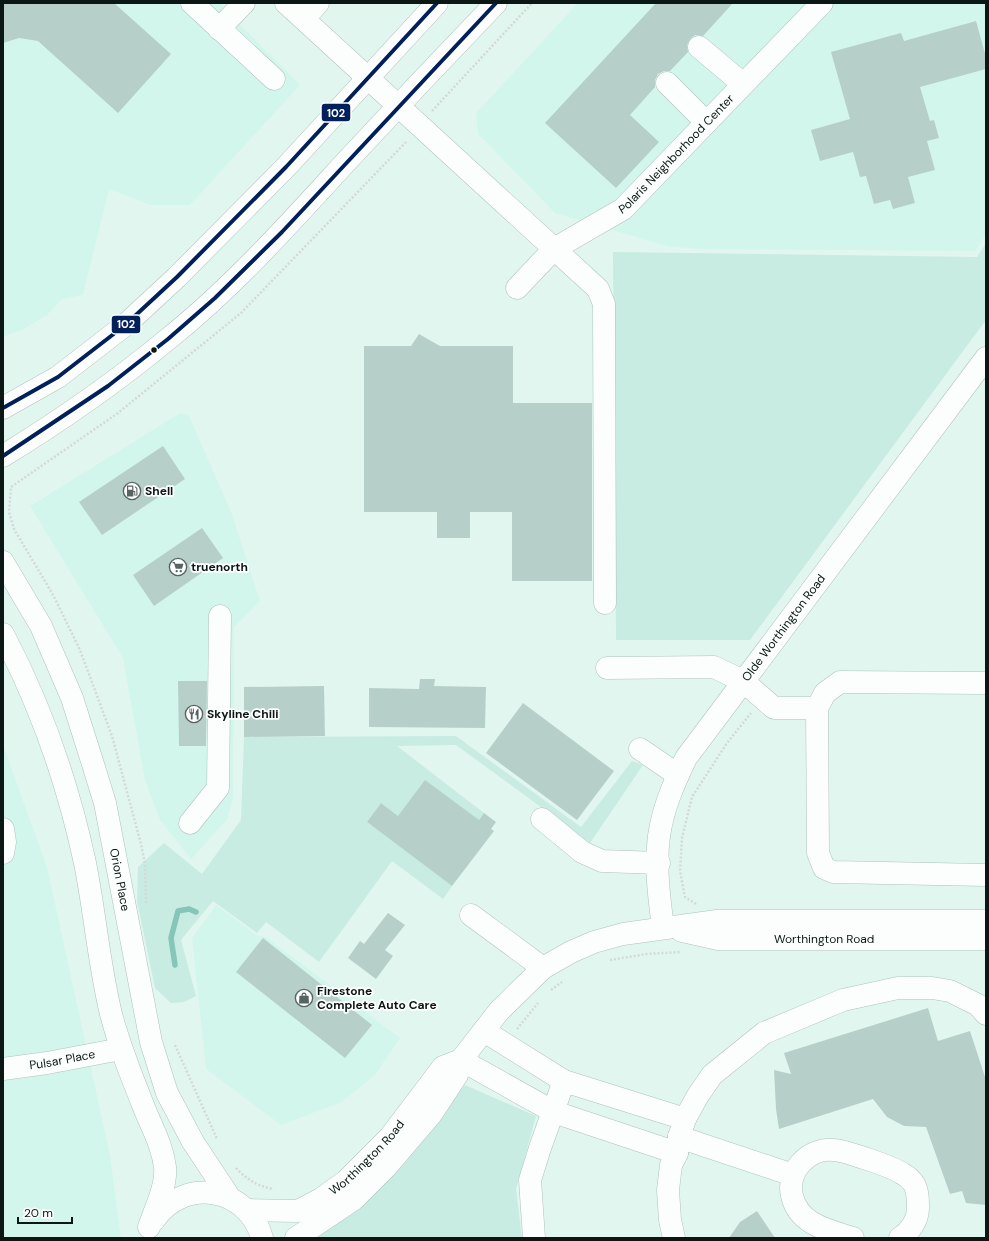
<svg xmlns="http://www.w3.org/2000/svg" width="989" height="1241" font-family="'DM Sans',sans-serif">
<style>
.built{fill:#d3f6ec}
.green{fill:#c8ece2}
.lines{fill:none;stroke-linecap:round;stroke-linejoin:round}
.stream{stroke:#84c6b7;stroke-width:5.5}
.building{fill:#b6d0c9}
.minor-casing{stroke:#b0c1bc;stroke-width:23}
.major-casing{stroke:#b0c1bc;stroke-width:23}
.path{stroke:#d3d9d7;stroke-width:2.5;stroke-dasharray:2 2;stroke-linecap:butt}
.minor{stroke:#fbfefd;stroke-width:22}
.major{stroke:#fbfefd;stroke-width:22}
.bus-1-casing{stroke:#fff;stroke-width:7}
.bus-1{stroke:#00205b;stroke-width:4}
.bus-dot{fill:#0a1714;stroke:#fff;stroke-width:1.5}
.labels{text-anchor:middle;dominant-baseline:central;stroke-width:3.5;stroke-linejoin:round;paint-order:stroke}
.street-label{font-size:12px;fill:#0a1714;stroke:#fff}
.poi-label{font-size:12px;font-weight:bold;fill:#0a1714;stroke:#fff;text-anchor:start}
.line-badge{stroke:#fff;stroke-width:1.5}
.badge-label{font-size:11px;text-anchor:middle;font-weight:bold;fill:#fff}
</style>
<rect width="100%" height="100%" fill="#e2f6f0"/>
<g class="built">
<polygon points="3,3 219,3 300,85 190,205 151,205 109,189 83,295 62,299 47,315 24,329 3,337"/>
<polygon points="578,3 986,3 986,235 975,251 699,249 667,246 555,213 478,134 476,113"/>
<polygon points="180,413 189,416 232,514 260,601 234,627 233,798 227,820 191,859 160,820 145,781 123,658 30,506"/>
<polygon points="3,745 47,867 110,1155 121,1238 3,1238"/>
<polygon points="216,905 258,936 266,937 400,1038 375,1075 342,1102 281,1125 206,1069 192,938"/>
</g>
<g class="green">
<polygon points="986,243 986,320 750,640 616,640 613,252 977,257"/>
<polygon points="456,736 581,827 632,761 643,765 590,843 456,745 397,746 484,813 479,820 398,816 381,803 367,822 452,886 443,899 392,861 319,962 266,922 257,933 213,901 181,940 196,996 184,1002 171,1003 155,988 137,901 138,867 164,843 202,874 241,820 244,737"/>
<polygon points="465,1085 536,1116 516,1189 522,1238 316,1238 442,1111"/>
</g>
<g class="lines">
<polyline class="stream" points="175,965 171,938 178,911 189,909 196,912"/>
</g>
<g class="building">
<polygon points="3,3 114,3 171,54 118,113 38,41 19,38 3,43"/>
<polygon points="656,3 733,3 703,36 695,35 690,39 687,45 688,52 670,71 664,71 658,74 655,80 655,87 630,115 659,142 616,188 545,123"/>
<polygon points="976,21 986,57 986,69 920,87 930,121 934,120 939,138 927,141 935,170 908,177 915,203 893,209 890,200 874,204 866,176 860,177 853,152 820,161 811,130 850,119 831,52 901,33 904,41"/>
<polygon points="419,334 440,346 513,346 513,403 592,403 592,581 512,581 512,512 470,512 470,538 437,538 437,512 364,512 364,346 411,346"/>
<polygon points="163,446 185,479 102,535 79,502"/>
<polygon points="202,528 223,558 154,606 133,575"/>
<polygon points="420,679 435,679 434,686 486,687 485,728 369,727 369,688 419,689"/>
<polygon points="178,681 207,681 206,746 179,746"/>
<polygon points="324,686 325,736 244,737 244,687"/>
<polygon points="523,703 614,771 577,820 486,753"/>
<polygon points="425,780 479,820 484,813 496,822 491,829 494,831 452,886 367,822 381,803 398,816"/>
<polygon points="388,913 405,925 385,950 393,956 376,979 348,958 360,941 364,944"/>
<polygon points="263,938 372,1025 345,1058 236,972"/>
<polygon points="928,1008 938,1041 970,1031 986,1080 986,1205 966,1203 962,1191 950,1194 926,1127 904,1126 887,1117 873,1099 779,1129 776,1109 774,1070 791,1074 784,1053"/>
<polygon points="757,1211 775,1238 729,1238 740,1222"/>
</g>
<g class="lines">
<defs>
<g id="minor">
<polyline points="192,3 274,79"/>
<polyline points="286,3 598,289 604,304 605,603"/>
<polyline points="304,19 318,3"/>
<polyline points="219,29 244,3"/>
<polyline points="699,47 743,84"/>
<polyline points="667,83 706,122"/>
<path id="s1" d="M517,288L554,249L623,209L822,3"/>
<polyline points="607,668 714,667 743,681 774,708 817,708"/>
<polyline points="986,683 840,682 825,693 817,708 818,853 824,868 833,872 986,875"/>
<polyline points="640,749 678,775"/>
<polyline points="542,819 582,852 602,861 659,863"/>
<polyline points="190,823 218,788 220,616"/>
<polyline points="3,829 5,842 3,853"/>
<polyline points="471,915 543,968"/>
<path id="s2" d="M663,927C659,898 655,865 659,836C663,808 674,783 686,758L986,358"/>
<path id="s3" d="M682,931L718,939H986"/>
<polyline points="484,1031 564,1081 685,1119"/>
<polyline points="461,1060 554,1112 677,1153"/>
<path id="s4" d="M3,1069L47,1063L121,1049"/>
<polyline points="679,1137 793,1175"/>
<path id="s5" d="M247,1210L298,1211L321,1199L346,1181L390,1137L443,1067L461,1060"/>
<polyline points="296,1238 354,1199 386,1167 432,1113 457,1075 461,1060 499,1011 543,968 571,952 594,942 623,934 717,921 986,921"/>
<polyline points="534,1238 530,1180 540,1148 564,1081"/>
<polyline points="674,1238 670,1220 668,1190 671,1165 677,1153 679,1137 685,1119 697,1097 712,1075 764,1033 843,1000 898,988 932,988 950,991 978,1005 986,1014"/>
<path d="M853,1238C828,1230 799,1225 792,1196C786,1171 809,1147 834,1150C846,1151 893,1167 903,1174C907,1176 912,1181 914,1184C918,1191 918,1200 918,1208C918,1220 910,1232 900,1238"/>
</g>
<g id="major">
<polyline points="3,408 58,377 124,326 177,277 286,167 437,3"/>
<path d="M3,456C60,421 116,382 168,339C233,287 289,224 345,163C395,109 445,56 496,3"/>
<path id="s6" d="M3,562L41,626L72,698L92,761L105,803L151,1042L167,1093L193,1142L230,1198"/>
<path d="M3,634C41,706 68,784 85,863C95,913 99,965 111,1014C119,1045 131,1075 143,1105C151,1126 162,1144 165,1167C167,1186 155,1209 149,1227"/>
<path d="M154,1220C184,1176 248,1187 262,1238"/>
</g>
</defs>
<use href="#minor" class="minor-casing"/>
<use href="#major" class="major-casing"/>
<g class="path">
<polyline points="432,111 532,3"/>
<polyline points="146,903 145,864 141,844 112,736 80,650 61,611 52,593 14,529 9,512 11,487 118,413 241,313 407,141"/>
<polyline points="696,904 685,897 680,871 682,838 692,797 727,743 751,713"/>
<polyline points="610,960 647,954 680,952"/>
<polyline points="551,990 562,982"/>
<polyline points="517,1029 538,1003"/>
<polyline points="175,1045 217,1139"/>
<path d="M236,1168C246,1179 259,1187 274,1189"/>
</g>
<use href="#minor" class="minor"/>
<use href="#major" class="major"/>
<defs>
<g id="bus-1">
<polyline points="3,408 58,377 124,326 177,277 286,167 437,3"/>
<polyline points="3,456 108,386 168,339 215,298 282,232 496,3"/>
</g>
</defs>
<use href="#bus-1" class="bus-1-casing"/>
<use href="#bus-1" class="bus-1"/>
</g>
<defs>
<symbol id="fuel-ring" viewBox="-11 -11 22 22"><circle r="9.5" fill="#fff" stroke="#566561" stroke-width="1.5"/><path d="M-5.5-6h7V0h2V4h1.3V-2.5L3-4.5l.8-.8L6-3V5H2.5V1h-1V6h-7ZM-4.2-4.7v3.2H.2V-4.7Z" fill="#566561"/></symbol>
<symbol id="supermarket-ring" viewBox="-11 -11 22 22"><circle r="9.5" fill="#fff" stroke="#566561" stroke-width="1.5"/><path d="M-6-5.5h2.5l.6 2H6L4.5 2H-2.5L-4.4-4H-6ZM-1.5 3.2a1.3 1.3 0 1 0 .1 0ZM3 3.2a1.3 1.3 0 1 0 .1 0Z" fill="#566561"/></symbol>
<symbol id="restaurant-ring" viewBox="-11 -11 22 22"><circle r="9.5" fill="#fff" stroke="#566561" stroke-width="1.5"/><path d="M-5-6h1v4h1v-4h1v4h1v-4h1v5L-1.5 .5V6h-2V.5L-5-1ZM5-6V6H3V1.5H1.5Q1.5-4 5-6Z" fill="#566561"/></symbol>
<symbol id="shop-ring" viewBox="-11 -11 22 22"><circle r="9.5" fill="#fff" stroke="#566561" stroke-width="1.5"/><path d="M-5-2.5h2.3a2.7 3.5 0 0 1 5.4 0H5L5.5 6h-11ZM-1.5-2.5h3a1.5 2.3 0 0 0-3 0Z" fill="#566561"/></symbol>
</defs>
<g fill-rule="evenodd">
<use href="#fuel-ring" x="122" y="481" width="20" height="20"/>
<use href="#supermarket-ring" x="168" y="557" width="20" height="20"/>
<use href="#restaurant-ring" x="184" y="704" width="20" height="20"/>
<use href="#shop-ring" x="294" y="988" width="20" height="20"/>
</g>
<circle class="bus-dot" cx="154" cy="350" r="3.5"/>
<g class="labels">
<g class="street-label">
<text stroke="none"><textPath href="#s1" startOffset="210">Polaris Neighborhood Center</textPath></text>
<text stroke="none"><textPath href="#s2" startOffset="337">Olde Worthington Road</textPath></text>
<text stroke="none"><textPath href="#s6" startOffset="341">Orion Place</textPath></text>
<text stroke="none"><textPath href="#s3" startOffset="143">Worthington Road</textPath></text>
<text stroke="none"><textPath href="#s4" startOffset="60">Pulsar Place</textPath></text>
<text stroke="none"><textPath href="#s5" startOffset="139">Worthington Road</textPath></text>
</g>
<g class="poi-label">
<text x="145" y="491">Shell</text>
<text x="191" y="567">truenorth</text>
<text x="207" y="714">Skyline Chili</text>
<text x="317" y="991">Firestone<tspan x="317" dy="14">Complete Auto Care</tspan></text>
</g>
</g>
<g class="line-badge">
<rect x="321" y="103" width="30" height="19" rx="4" fill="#00205b"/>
<rect x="111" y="315" width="30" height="19" rx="4" fill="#00205b"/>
</g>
<g class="badge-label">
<text x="336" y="117">102</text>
<text x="126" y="328">102</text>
</g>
<rect width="989" height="1241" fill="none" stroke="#0a1714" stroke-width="8"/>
<path d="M18 1217v6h54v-6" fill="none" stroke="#0a1714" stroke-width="2"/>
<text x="24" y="1217" font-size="12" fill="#0a1714" stroke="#ffffff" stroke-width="3" paint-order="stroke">20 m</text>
</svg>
